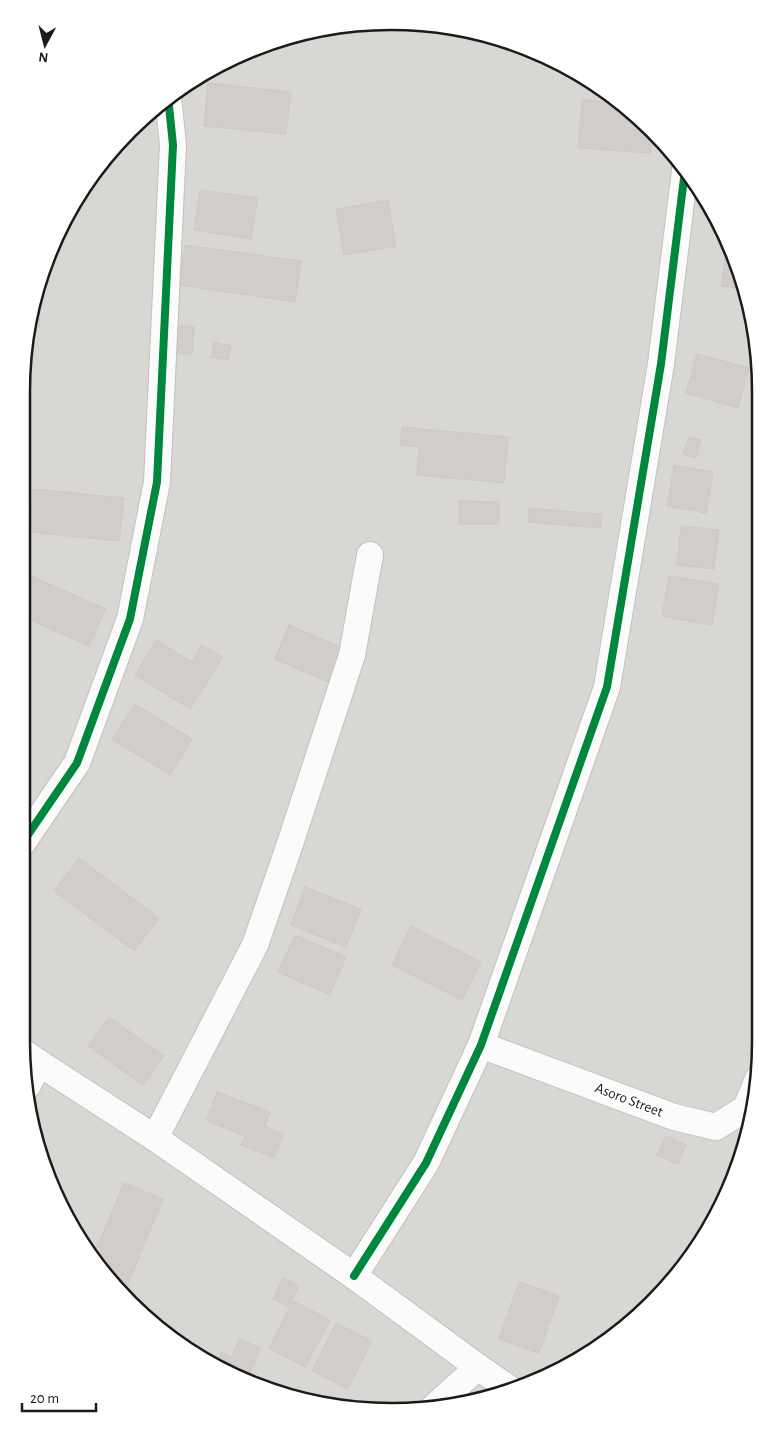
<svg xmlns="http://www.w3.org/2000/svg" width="782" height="1433" font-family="'Alegreya Sans',sans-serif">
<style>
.residential{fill:#d8d7d4}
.building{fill:#d0cdca;stroke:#ccc9c5}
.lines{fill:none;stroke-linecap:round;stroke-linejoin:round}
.minor-casing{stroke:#c2c1bf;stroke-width:28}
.minor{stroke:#fcfbfb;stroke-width:26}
.cycleway-casing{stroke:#fff;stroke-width:11}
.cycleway{stroke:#00873e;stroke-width:8}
.labels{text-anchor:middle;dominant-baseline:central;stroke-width:4;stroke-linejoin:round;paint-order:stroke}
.street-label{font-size:15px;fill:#1b1b1b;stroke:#fff}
.rim{fill:none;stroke:#1b1b1b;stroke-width:2.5}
</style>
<rect width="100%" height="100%" fill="#e9e7e3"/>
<polygon class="residential" points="367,22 439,24 510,41 576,71 635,113 698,185 733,250 758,343 760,1066 748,1138 711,1227 635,1320 533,1383 415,1411 296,1399 186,1350 98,1267 41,1161 21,1042 22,367 34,295 71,206 113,147 166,98 227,60 295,34"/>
<g class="building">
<polygon points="208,83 291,92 286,134 204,126"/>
<polygon points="582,100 621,103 635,113 652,132 650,153 578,148"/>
<polygon points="200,190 258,198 251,239 194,230"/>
<polygon points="388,200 396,246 344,255 336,209"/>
<polygon points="185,245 301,261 295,302 179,285"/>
<polygon points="726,253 734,254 743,289 721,286"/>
<polygon points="39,283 41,283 39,328 29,327 34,295"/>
<polygon points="175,325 194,327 192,354 173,353"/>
<polygon points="214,342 231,346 228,360 211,357"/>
<polygon points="697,354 749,368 738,408 686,393"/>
<polygon points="402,427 508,437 504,483 417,475 419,447 400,445"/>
<polygon points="689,437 701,440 696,458 683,454"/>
<polygon points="674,465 713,472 706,513 667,506"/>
<polygon points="33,489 124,498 119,541 29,532"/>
<polygon points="459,501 499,502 499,524 459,524"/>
<polygon points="529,508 602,514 601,528 528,522"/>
<polygon points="681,526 719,530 714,569 677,565"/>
<polygon points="22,572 106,609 89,646 22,616"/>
<polygon points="669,576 719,584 712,625 662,616"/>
<polygon points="289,625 350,651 335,685 275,659"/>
<polygon points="157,640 192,662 202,645 223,657 190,709 135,675"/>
<polygon points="135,704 192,739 170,775 112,739"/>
<polygon points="79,858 159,918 134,951 54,891"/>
<polygon points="305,887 361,909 346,947 291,925"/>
<polygon points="411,926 481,962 462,1000 392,965"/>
<polygon points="295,935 346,957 330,995 278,972"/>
<polygon points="109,1017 164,1056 143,1085 88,1046"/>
<polygon points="217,1092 270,1112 265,1126 283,1134 274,1158 241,1145 245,1136 206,1120"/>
<polygon points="666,1136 686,1145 678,1164 657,1155"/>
<polygon points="124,1183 163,1199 126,1289 116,1285 98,1267 93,1257"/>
<polygon points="283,1278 299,1286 288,1307 273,1299"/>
<polygon points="519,1282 559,1296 539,1353 499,1339"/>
<polygon points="293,1301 330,1320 305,1367 269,1348"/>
<polygon points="336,1323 372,1341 348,1389 312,1371"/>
<polygon points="239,1339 260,1348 248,1378 216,1363 221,1352 232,1357"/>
</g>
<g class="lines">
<defs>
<g id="minor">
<polyline points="21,845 77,763 130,619 157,482 173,145 168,96"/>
<polyline points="481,1045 674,1117 716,1127 746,1108 758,1079"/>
<polyline points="23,1052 39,1063 155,1138 354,1276 478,1367 510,1389"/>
<polyline points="28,1085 39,1063"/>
<polyline points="155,1138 255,945 290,844 352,655 370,555"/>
<polyline points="354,1276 426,1163 481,1045 607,687 661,364 685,170"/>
<polyline points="434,1407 478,1367"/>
</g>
</defs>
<use href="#minor" class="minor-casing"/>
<use href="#minor" class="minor"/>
<defs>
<g id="cycleway">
<polyline points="21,845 77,763 130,619 157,482 173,145 168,96"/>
<polyline points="354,1276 426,1163 481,1045 607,687 661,364 685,170"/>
</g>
</defs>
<use href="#cycleway" class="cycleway-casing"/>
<use href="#cycleway" class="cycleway"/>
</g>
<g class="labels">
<g class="street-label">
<text transform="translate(629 1100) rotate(21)">Asoro Street</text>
</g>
</g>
<path d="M0 0H782V1433H0ZM391 30H391A361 361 0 0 1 752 391V1042A361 361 0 0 1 391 1403H391A361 361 0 0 1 30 1042V391A361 361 0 0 1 391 30Z" fill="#fff" fill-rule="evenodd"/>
<path class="rim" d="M391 30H391A361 361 0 0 1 752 391V1042A361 361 0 0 1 391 1403H391A361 361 0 0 1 30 1042V391A361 361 0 0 1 391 30Z"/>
<g transform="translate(45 45) rotate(187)" stroke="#ffffff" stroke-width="4" paint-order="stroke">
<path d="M0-4L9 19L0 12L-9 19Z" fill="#1b1b1b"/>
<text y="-8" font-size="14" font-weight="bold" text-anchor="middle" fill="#1b1b1b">N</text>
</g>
<path d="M22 1403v8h74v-8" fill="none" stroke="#1b1b1b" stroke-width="2.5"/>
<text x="30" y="1403" font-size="15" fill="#1b1b1b" stroke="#ffffff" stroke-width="4" paint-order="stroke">20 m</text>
</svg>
